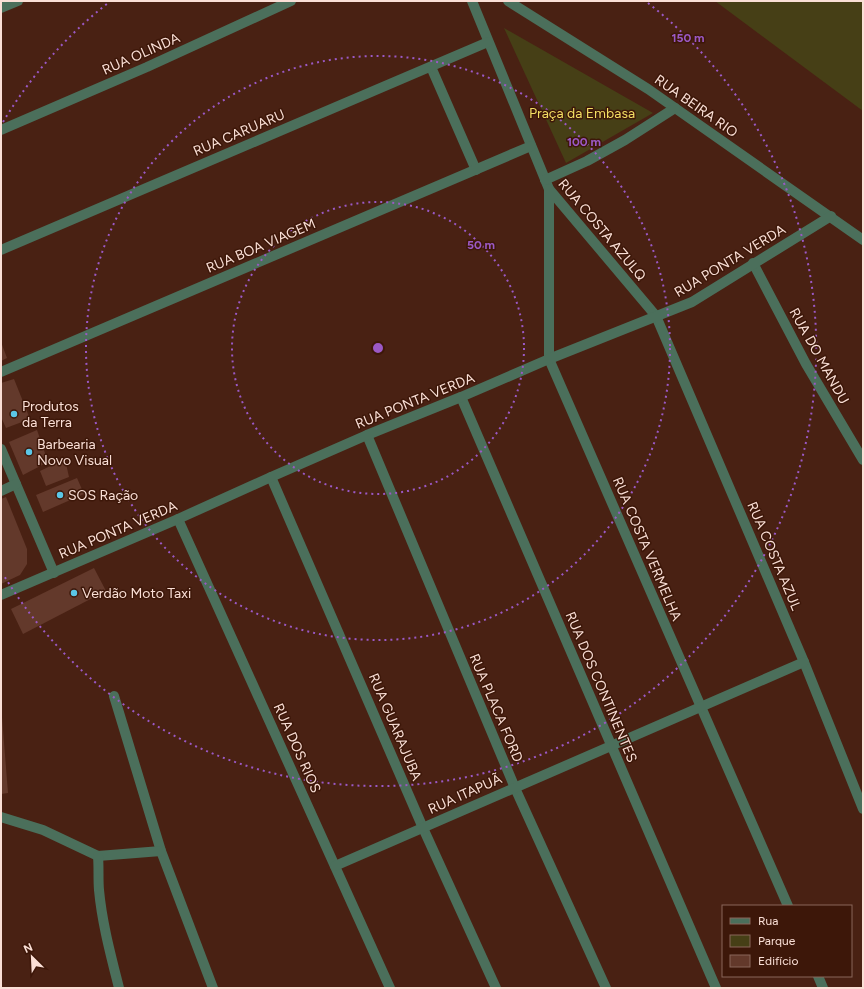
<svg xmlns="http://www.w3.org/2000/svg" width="864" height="989" font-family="Figtree,sans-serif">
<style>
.green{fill:#463f16}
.building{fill:#63392b}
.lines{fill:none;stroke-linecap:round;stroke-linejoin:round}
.street{stroke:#4b6f5b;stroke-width:10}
.ring{fill:none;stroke:#9b59c5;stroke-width:2;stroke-dasharray:2 4}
.poi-dot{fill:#5bc7e7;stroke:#3d1709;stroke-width:1.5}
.labels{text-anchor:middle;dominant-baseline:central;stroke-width:3;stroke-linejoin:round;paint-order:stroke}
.street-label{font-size:14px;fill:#fadfd6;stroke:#3d1709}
.park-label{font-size:14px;fill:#f2de63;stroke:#3d1709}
.poi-label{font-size:14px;fill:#fadfd6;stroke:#3d1709;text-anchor:start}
.centre{fill:#9b59c5;stroke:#3d1709;stroke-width:2}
.ring-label{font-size:12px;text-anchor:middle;font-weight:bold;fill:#9b59c5;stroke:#3d1709;stroke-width:3;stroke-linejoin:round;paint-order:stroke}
</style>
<rect width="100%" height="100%" fill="#492113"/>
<g class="green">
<polygon points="715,1 863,1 863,111"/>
<polygon points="504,28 653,113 566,163"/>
</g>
<g class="building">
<polygon points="1,342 7,358 1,361"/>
<polygon points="14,379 30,419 6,428 1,417 1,383"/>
<polygon points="37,430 48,462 23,475 9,442"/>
<polygon points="65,459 69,477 46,486 40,471"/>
<polygon points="77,478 84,494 43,512 36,495"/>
<polygon points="6,497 27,549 27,564 20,575 1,584 1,499"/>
<polygon points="94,568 106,591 23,634 11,609"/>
<polygon points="1,717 2,717 8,793 1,794"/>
</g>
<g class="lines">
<g class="street">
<polyline points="472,1 549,189 656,316 804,662 863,809"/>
<polyline points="508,1 648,89 863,240"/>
<polyline points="1,8 18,1"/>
<polyline points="431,67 476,170"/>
<polyline points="1,130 147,67 291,1"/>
<polyline points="545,180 587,161 625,140 675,108"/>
<polyline points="549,189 549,359 788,906"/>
<polyline points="1,250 488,42"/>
<polyline points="753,263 806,364 863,460"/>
<polyline points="1,372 531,146"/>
<polyline points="461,397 716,988"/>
<polyline points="367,435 515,788 606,988"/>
<polyline points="1,449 54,573"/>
<polyline points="271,477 423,828 496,988"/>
<polyline points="1,491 16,484"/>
<polyline points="178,519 390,988"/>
<polyline points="1,595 178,519 271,477 367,435 461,397 549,359 692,302 831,216"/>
<polyline points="114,696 161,851 213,988"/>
<polyline points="1,817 43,830 98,856 161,851"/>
<path d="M98,856C99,867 98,879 99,890C102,923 111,956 119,988"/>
<polyline points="335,866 804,662"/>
<polyline points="818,976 823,988"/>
</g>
</g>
<g class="ring">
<circle cx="378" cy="348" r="146"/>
<circle cx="378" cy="348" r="292"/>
<path d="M3 122A438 438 0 0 1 108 3M648 3A438 438 0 1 1 3 574"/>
</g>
<g class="poi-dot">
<circle cx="14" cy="414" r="4"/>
<circle cx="29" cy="452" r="4"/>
<circle cx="60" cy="495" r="4"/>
<circle cx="74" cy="593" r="4"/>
</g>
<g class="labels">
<g class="street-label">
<text transform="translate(141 54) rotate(-24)">RUA OLINDA</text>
<text transform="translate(696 106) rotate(35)">RUA BEIRA RIO</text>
<text transform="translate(239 133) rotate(-23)">RUA CARUARU</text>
<text transform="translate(602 230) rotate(50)">RUA COSTA AZULQ</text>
<text transform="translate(261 246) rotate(-23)">RUA BOA VIAGEM</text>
<text transform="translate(730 261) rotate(-31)">RUA PONTA VERDA</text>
<text transform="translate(819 356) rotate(61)">RUA DO MANDU</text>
<text transform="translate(415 401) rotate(-22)">RUA PONTA VERDA</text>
<text transform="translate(118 530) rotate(-23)">RUA PONTA VERDA</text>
<text transform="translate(647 549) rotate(67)">RUA COSTA VERMELHA</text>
<text transform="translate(774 556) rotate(67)">RUA COSTA AZUL</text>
<text transform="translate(601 687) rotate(67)">RUA DOS CONTINENTES</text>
<text transform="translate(496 708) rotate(67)">RUA PLACA FORD</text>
<text transform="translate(395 727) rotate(67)">RUA GUARAJUBA</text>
<text transform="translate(297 748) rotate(66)">RUA DOS RIOS</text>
<text transform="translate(465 794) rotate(-24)">RUA ITAPUÃ</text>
</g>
<g class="park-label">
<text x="582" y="113">Praça da Embasa</text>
</g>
<g class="poi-label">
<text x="22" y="406">Produtos<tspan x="22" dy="16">da Terra</tspan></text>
<text x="37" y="444">Barbearia<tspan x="37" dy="16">Novo Visual</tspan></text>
<text x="68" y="495">SOS Ração</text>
<text x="82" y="593">Verdão Moto Taxi</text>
</g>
</g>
<circle cx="378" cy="348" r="6" class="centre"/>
<g class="ring-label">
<text x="688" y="42">150 m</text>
<text x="584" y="146">100 m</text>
<text x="481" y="249">50 m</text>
</g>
<rect width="864" height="989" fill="none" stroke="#fadfd6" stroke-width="4"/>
<rect x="722" y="905" width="130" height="72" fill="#3d1709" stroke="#89675b"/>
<rect x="730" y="918" width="20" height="6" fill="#4b6f5b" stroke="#89675b"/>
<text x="758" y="925" font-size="12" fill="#fadfd6">Rua</text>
<rect x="730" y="935" width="20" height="12" fill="#463f16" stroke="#89675b"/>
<text x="758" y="945" font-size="12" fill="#fadfd6">Parque</text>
<rect x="730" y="955" width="20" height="12" fill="#63392b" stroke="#89675b"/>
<text x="758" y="965" font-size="12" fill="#fadfd6">Edifício</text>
<g transform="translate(32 957) rotate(336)" stroke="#3d1709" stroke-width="3" paint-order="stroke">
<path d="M0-3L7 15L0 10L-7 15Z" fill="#fadfd6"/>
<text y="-6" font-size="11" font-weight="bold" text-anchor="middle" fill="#fadfd6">N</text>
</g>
</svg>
